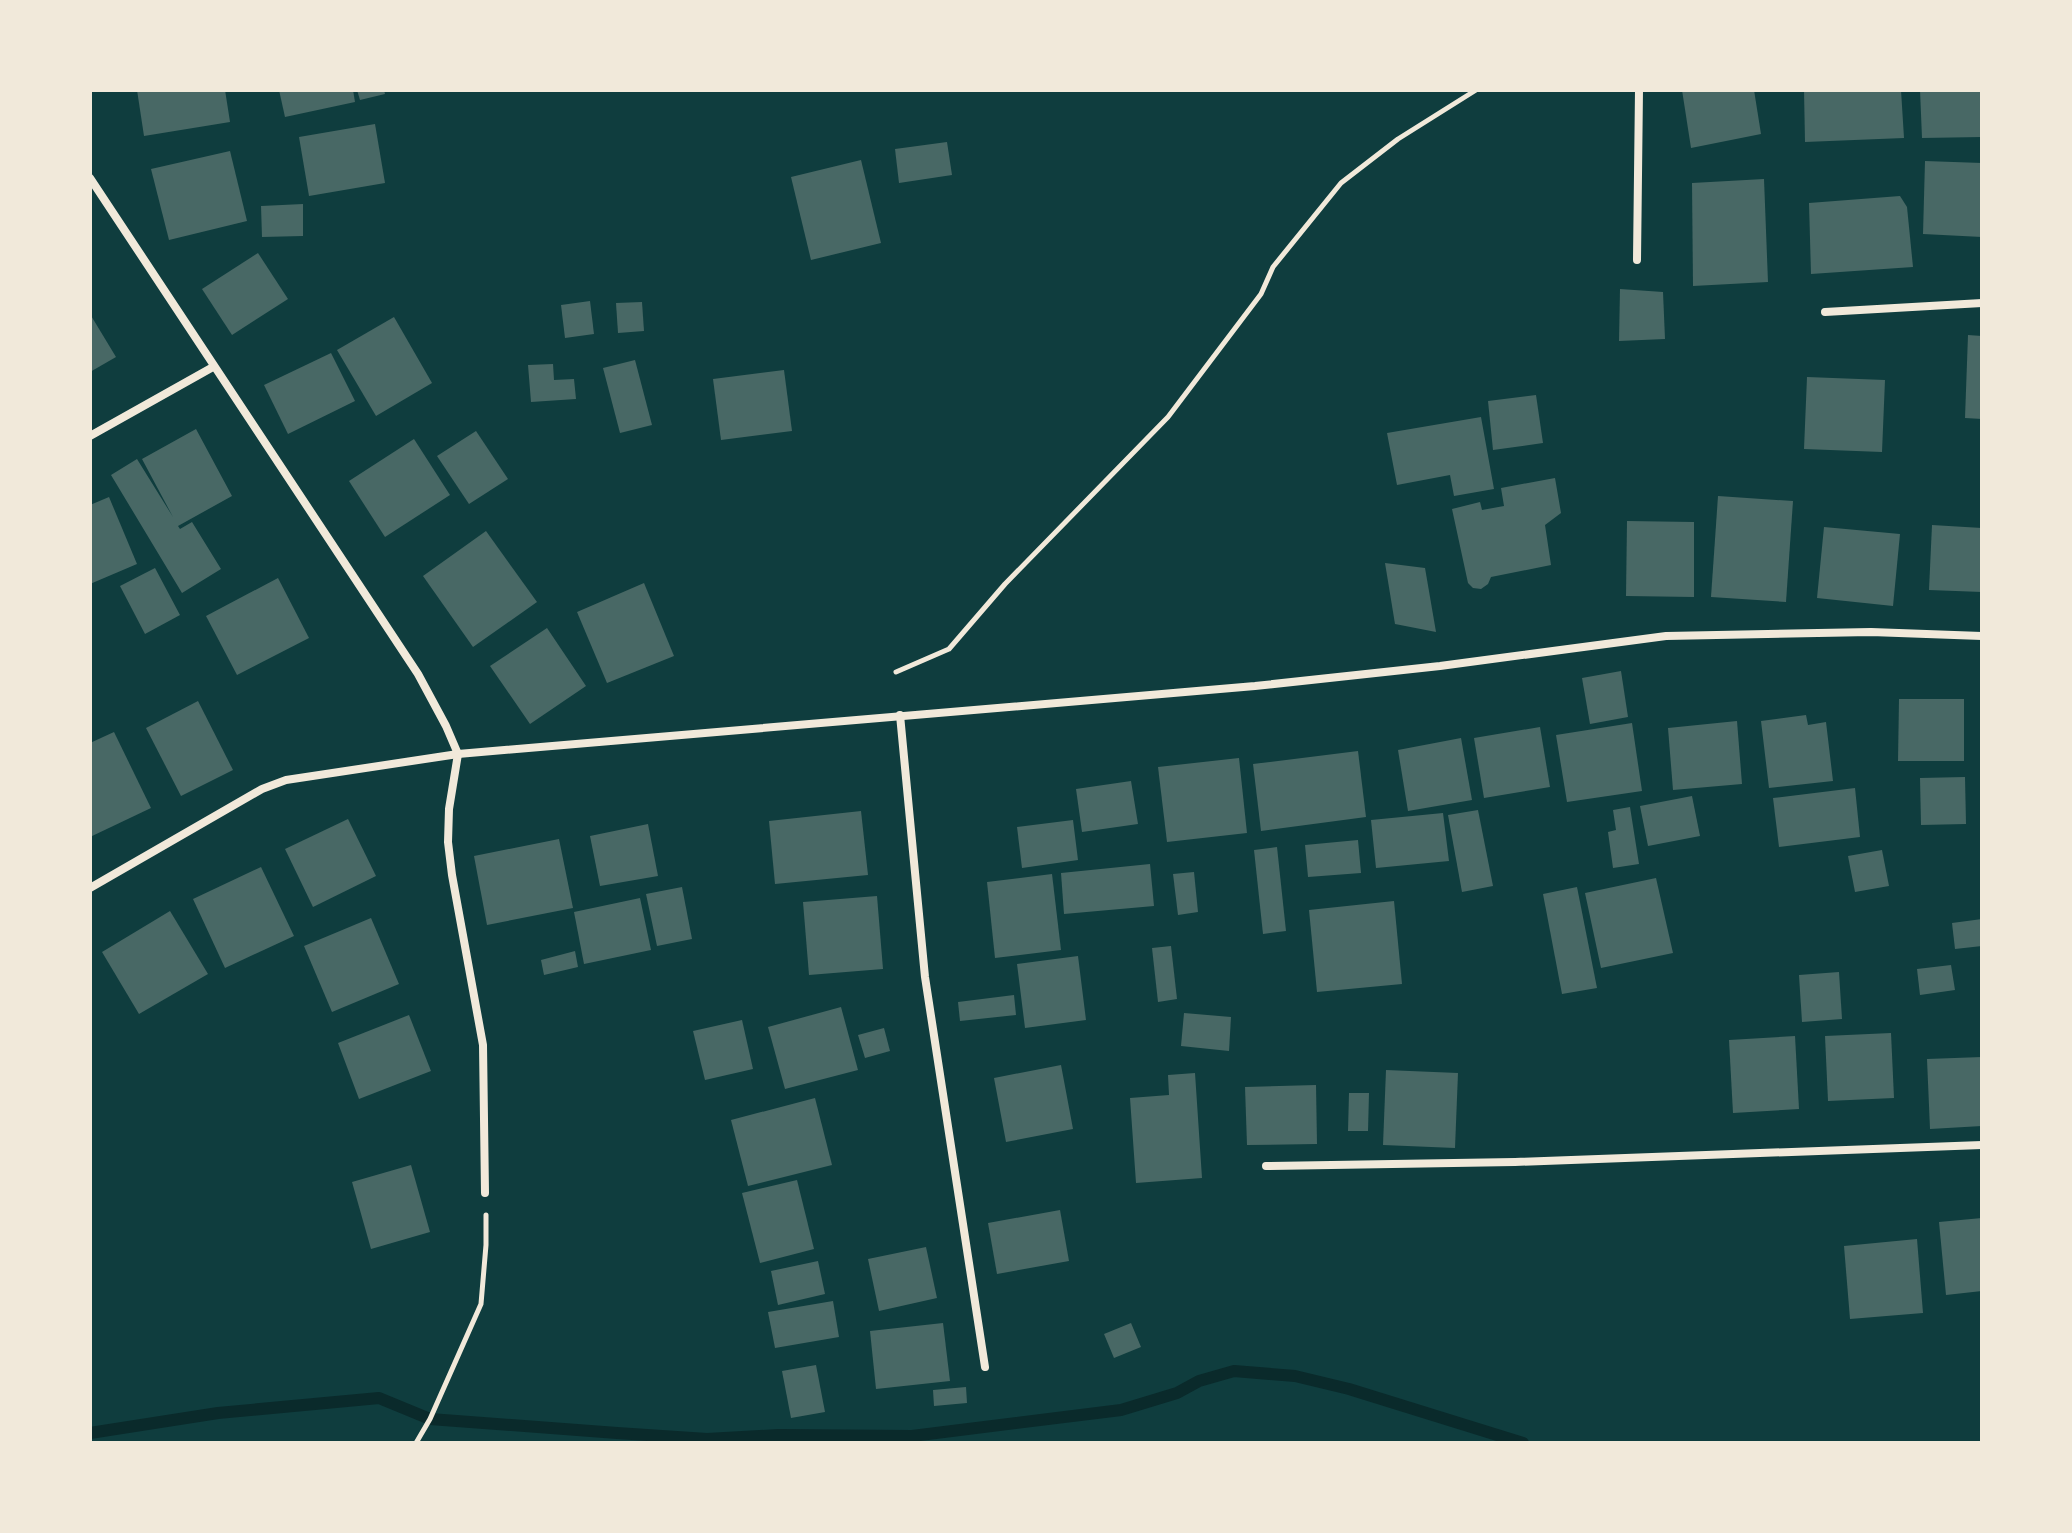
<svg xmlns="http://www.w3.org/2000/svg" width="2072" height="1533" font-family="Barlow,sans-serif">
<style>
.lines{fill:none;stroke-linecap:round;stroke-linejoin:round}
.stream{stroke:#0a2a2b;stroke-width:12}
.building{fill:#486865}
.path{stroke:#f1e9da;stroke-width:5}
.minor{stroke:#f1e9da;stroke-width:8}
</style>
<rect width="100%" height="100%" fill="#0f3d3e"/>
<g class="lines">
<polyline class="stream" points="90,1433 218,1413 379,1398 430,1419 617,1433 707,1439 778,1435 912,1436 1121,1410 1177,1393 1199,1381 1234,1371 1295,1376 1349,1389 1523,1443"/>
</g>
<g class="building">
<polygon points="137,90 225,90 230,122 144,136"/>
<polygon points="279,90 353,90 355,102 285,117"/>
<polygon points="357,90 384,90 385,94 360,100"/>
<polygon points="1682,90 1754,90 1761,134 1691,148"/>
<polygon points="1804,90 1901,90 1904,138 1805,142"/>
<polygon points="1920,90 1982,90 1982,137 1922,138"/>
<polygon points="375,124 385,183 309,196 299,137"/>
<polygon points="947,142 952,175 899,183 895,149"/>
<polygon points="230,151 247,221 169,240 151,169"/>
<polygon points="861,160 881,243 811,260 791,177"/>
<polygon points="1925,161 1982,163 1982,237 1923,234"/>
<polygon points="1764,179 1768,282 1693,286 1692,183"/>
<polygon points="1900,196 1907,207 1913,267 1811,274 1809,203"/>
<polygon points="303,204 303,236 262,237 261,206"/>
<polygon points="258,253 288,299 232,335 202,289"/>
<polygon points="1620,289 1663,292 1665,339 1619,341"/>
<polygon points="590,301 594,334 565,338 561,305"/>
<polygon points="642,302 644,331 618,333 616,303"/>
<polygon points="90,314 116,357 90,372"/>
<polygon points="394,317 432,383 376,416 337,350"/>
<polygon points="1968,335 1982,336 1982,419 1965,418"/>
<polygon points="331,353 355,401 288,434 264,385"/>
<polygon points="635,360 652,425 620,433 603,368"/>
<polygon points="553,364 554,380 574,379 576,399 531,402 528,365"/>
<polygon points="784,370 792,431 721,440 713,379"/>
<polygon points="1807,377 1885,380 1882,452 1804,449"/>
<polygon points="1536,395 1543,443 1493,450 1488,401"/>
<polygon points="1481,417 1494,489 1454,496 1450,475 1397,485 1387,433"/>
<polygon points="196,429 232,496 178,526 180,529 192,522 221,569 182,593 111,475 137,459 173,517 142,459"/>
<polygon points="476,431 508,479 469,504 437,456"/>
<polygon points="414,439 450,495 385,537 349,481"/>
<polygon points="1555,478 1561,513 1545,525 1551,565 1491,577 1488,584 1481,589 1473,588 1468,583 1452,509 1480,502 1482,510 1504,506 1501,488"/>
<polygon points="1718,496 1793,501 1786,602 1711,597"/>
<polygon points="109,497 137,564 90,584 90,505"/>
<polygon points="1627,521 1694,522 1694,597 1626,596"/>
<polygon points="1932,525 1982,528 1982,592 1929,590"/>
<polygon points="1824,527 1900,534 1893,606 1817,598"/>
<polygon points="486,531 537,602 473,647 423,576"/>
<polygon points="1385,563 1425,568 1436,632 1395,624"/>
<polygon points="155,568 180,615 145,634 120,586"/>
<polygon points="278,578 309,638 237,675 206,616"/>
<polygon points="644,583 674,656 607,683 577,612"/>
<polygon points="547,628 586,686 530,724 490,666"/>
<polygon points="1621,671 1628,717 1590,724 1582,678"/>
<polygon points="1899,699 1964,699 1964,761 1898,761"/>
<polygon points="198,701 233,770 181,796 146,728"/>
<polygon points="1806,715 1808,725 1826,722 1833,781 1769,788 1761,721"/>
<polygon points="1737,721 1742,784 1673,790 1668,728"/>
<polygon points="1632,723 1642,791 1567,802 1556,735"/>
<polygon points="1540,727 1550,787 1484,798 1474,738"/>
<polygon points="114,732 151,808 90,837 90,743"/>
<polygon points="1461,738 1472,800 1408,811 1398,750"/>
<polygon points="1358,751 1366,817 1261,831 1253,764"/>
<polygon points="1239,758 1247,833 1167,842 1158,767"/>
<polygon points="1965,777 1966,824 1921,825 1920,778"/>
<polygon points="1131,781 1138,824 1082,832 1076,789"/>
<polygon points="1855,788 1860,837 1779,847 1773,798"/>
<polygon points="1692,796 1700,836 1648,846 1640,806"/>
<polygon points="1630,807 1639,864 1613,868 1608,832 1616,830 1613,810"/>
<polygon points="1478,810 1493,886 1462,892 1448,815"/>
<polygon points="861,811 868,875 775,884 769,821"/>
<polygon points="1443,813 1449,861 1376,868 1371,820"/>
<polygon points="348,819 376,876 313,907 285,849"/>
<polygon points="1073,820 1078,860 1022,868 1017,827"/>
<polygon points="648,824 658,876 600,886 590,836"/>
<polygon points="559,839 573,908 487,925 474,856"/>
<polygon points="1358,840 1361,873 1308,877 1305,845"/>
<polygon points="1277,847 1286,931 1263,934 1254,850"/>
<polygon points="1882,850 1889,886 1855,892 1848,856"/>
<polygon points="1150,864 1154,906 1064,914 1061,873"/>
<polygon points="261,867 294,936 225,968 193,899"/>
<polygon points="1194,872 1198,912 1178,915 1173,874"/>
<polygon points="1052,874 1061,950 995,958 987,882"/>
<polygon points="1656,878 1673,953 1601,968 1585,893"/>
<polygon points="682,887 692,939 657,946 646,894"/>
<polygon points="1577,887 1597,988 1562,994 1543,894"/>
<polygon points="877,896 883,969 809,975 803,902"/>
<polygon points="640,898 651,950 584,964 574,912"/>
<polygon points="1394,901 1402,984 1317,992 1309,910"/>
<polygon points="170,911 208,974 139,1014 102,952"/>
<polygon points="371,918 399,984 332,1012 304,946"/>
<polygon points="1982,919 1982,946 1955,949 1952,923"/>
<polygon points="1171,946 1177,999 1158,1002 1152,948"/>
<polygon points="575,951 578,967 544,975 541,960"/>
<polygon points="1078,956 1086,1020 1025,1028 1017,964"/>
<polygon points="1951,965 1955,990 1920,995 1917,969"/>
<polygon points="1839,972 1842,1019 1802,1022 1799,975"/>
<polygon points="1014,995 1016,1015 960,1021 958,1002"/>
<polygon points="841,1007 858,1070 785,1089 768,1027"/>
<polygon points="1184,1013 1231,1017 1229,1051 1181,1046"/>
<polygon points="409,1015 431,1071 359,1099 338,1043"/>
<polygon points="742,1020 753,1069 705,1080 693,1031"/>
<polygon points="884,1028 890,1051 865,1058 858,1035"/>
<polygon points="1891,1033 1894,1098 1828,1101 1825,1036"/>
<polygon points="1795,1036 1799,1109 1733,1113 1729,1040"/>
<polygon points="1982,1057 1982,1126 1930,1129 1927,1059"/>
<polygon points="1061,1065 1073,1129 1006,1142 994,1078"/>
<polygon points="1386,1070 1458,1073 1455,1148 1383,1145"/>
<polygon points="1195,1073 1202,1178 1136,1183 1130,1098 1169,1095 1168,1075"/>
<polygon points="1316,1085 1317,1144 1247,1145 1245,1087"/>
<polygon points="1349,1093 1369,1093 1368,1131 1348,1131"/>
<polygon points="815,1098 832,1165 748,1186 731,1120"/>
<polygon points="411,1165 430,1232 371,1249 352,1182"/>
<polygon points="797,1180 814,1249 760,1263 742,1193"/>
<polygon points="1060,1210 1069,1261 997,1274 988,1223"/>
<polygon points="1982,1218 1982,1291 1946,1295 1939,1222"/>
<polygon points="1917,1239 1923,1313 1850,1319 1844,1246"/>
<polygon points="926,1247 937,1298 879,1311 868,1259"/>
<polygon points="818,1261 825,1294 778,1305 771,1271"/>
<polygon points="833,1301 839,1337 775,1348 768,1312"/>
<polygon points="943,1323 950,1381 876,1389 870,1331"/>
<polygon points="1131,1323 1141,1347 1114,1358 1104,1334"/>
<polygon points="816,1365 825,1412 791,1418 782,1371"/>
<polygon points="966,1387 967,1403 934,1406 933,1390"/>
</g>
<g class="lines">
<g class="path">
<polyline points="896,672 949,649 1005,584 1168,417 1261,294 1273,267 1341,183 1398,139 1476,90"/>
<polyline points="416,1443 430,1419 481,1304 486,1245 486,1215"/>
</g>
<g class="minor">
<polyline points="90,178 418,674 446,726 458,754 449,809 448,842 452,875 483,1045 485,1193"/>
<polyline points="1637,260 1639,90"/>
<polyline points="1825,312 1982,303"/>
<polyline points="90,436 213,367"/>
<polyline points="900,715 925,977 985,1367"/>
<polyline points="90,888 262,789 286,780 458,754 1255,686 1440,666 1666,636 1871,632 1982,636"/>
<polyline points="1266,1166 1515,1162 1982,1145"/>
</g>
</g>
<rect width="2072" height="1533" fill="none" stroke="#f1e9da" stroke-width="184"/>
</svg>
